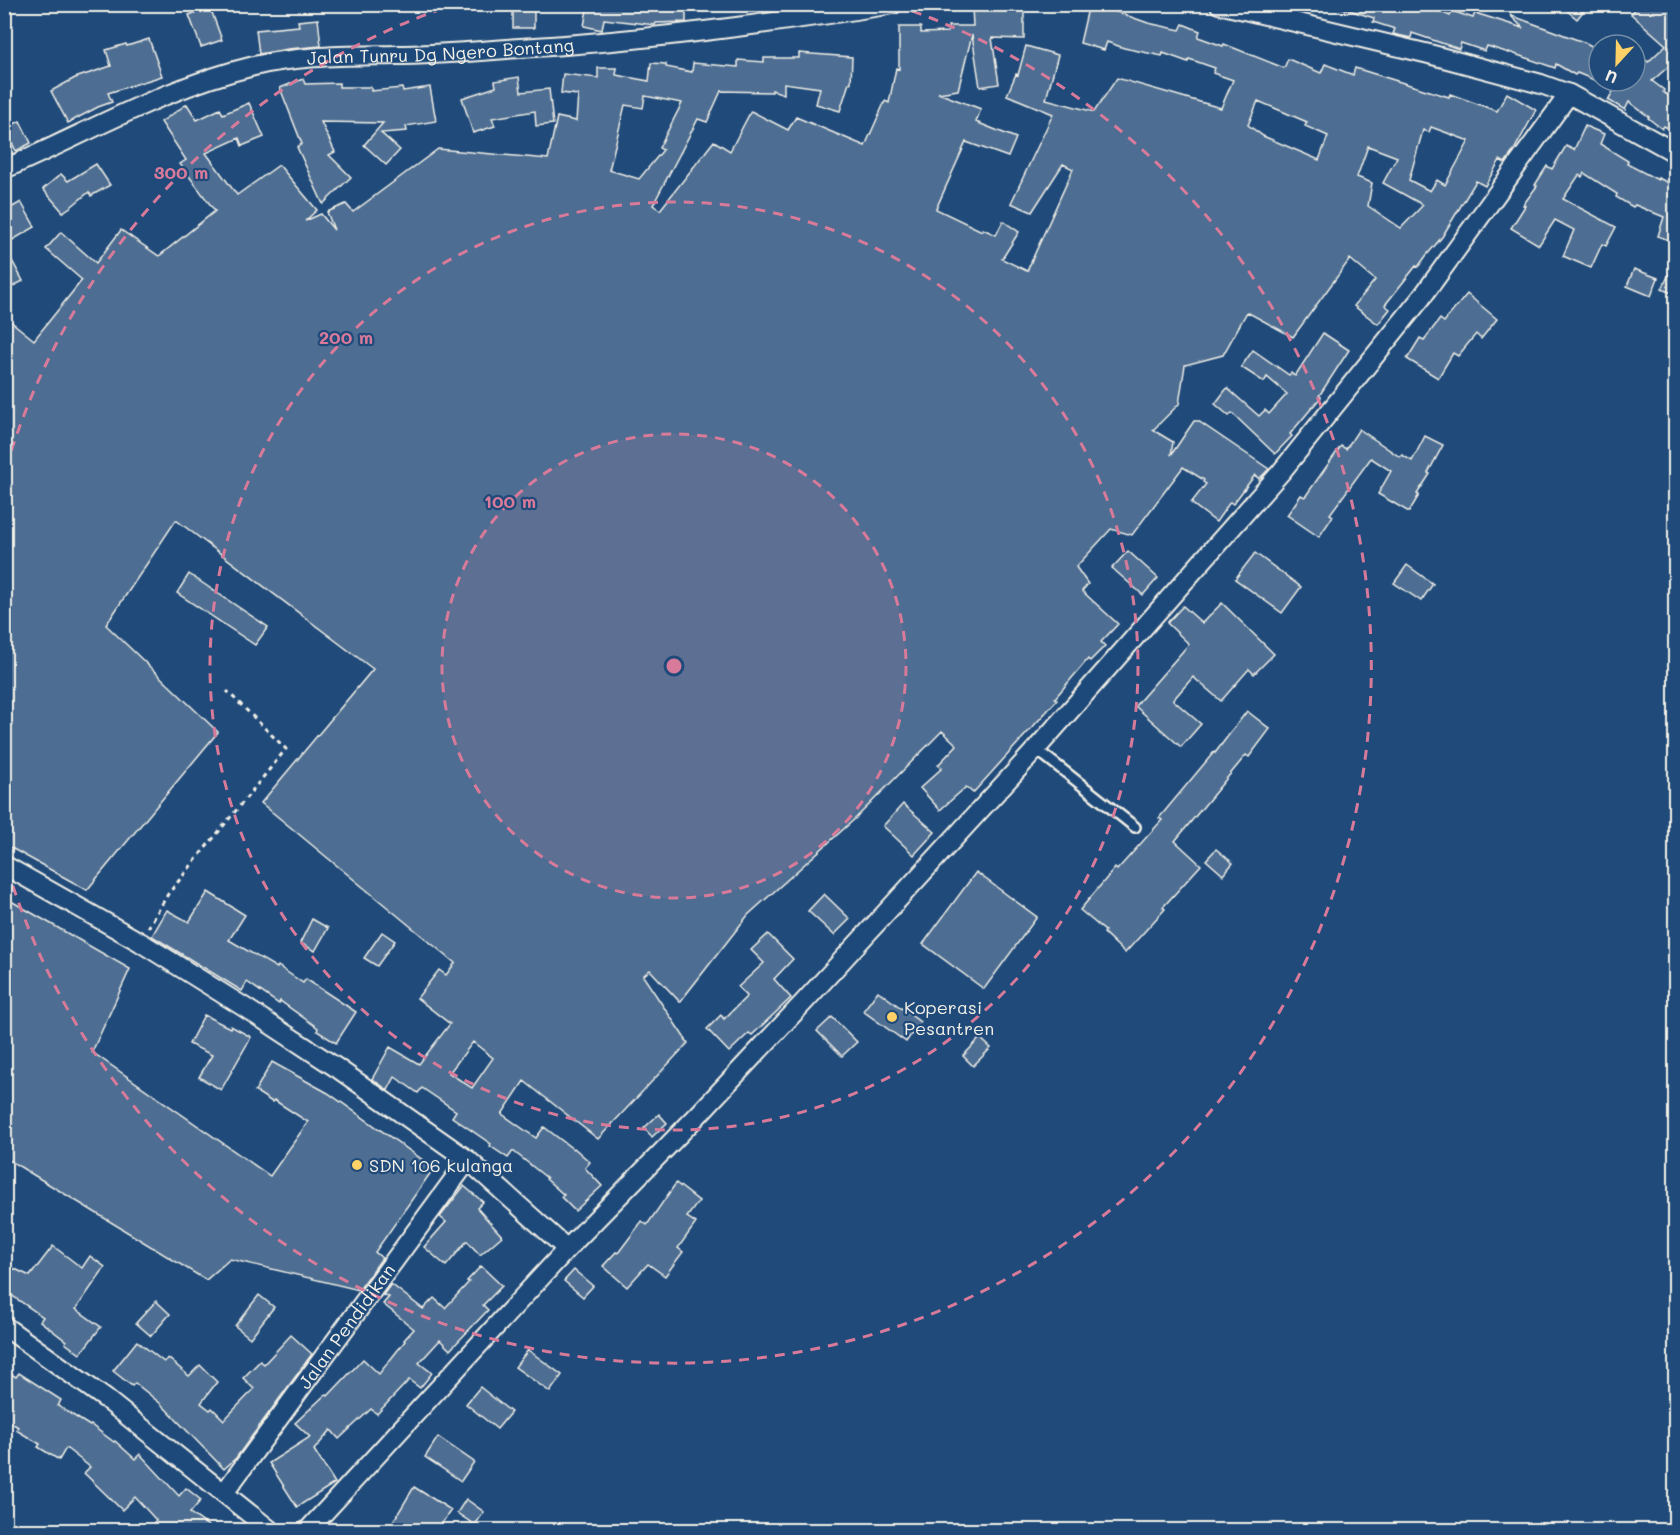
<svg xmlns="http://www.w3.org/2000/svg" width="1680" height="1535" font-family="Mali,sans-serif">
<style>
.building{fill:#4d6e92;stroke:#f4f1e8;stroke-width:1.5;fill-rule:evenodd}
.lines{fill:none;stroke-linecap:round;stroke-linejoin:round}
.lane-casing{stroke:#f4f1e8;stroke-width:14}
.street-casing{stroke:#f4f1e8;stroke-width:22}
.path{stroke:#f4f1e8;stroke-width:3;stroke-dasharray:4.5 4.5;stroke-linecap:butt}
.lane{stroke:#1f4a7a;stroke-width:9}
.street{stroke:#1f4a7a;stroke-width:18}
.ring{fill:none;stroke:#d87a9a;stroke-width:3;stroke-dasharray:10 8}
.poi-dot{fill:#ffd166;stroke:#1f4a7a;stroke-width:2}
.labels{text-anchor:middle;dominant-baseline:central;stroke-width:4.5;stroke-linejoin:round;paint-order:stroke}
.street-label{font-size:18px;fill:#f4f1e8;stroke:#1f4a7a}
.poi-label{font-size:18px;fill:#f4f1e8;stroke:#1f4a7a;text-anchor:start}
.centre{fill:#d87a9a;stroke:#1f4a7a;stroke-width:3}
.ring-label{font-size:18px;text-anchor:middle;font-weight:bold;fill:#d87a9a;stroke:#1f4a7a;stroke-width:4.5;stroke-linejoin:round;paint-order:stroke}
</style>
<rect width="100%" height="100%" fill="#1f4a7a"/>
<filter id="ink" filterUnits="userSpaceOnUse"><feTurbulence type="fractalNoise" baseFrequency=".0167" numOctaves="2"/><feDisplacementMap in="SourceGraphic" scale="12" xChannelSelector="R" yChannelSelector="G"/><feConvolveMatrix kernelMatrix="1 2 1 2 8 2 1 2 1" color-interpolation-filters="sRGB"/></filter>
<g filter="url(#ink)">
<g class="building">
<rect x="513" y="4" width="21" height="24"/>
<polygon points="588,4 686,4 686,22 656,23 655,25 604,19 602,30 584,26"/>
<path d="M1089,4H1108L1115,6L1114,11L1148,23L1180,30L1183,24L1200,31L1198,37L1223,46L1224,44L1284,68L1288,59L1321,73L1325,64L1353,75L1355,68L1449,97L1450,94L1497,111L1507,93L1536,110L1513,152L1505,163L1500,160L1485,186L1476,181L1442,237L1426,256L1418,267L1416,266L1385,305L1390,309L1378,324L1354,306L1375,280L1350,259L1293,337L1247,312L1223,355L1185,365L1179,404L1153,430L1173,442L1171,455L1194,421H1198L1269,469L1259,479L1255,475L1233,504L1230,502L1216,522L1191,503L1206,484L1203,482L1204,480L1183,467L1132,535L1111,529L1076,567L1088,584L1082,591L1118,624L1101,642L1105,646L1090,661L1088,659L1055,698L1057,700L973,793L966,787L940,810L920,788L942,768L938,765L957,745L942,731L857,817L748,915L680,1002L650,970L643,976L688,1043L598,1139L524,1081L502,1114L536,1138L544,1127L573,1149L574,1148L590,1162L585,1168L602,1186L575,1211L561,1197L564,1195L546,1179L547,1178L513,1151L508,1158L490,1146L491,1144L452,1117L456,1111L422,1088L418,1093L395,1077L388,1090L372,1079L390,1047L419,1064L450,1024L417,998L439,970L446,975L455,963L261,803L373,669L176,520L106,625L218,732L87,890L4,844V316L34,340L82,280L46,249L61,232L96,263L121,230L159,256L215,211L180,164L186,160L161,122L187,104L197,120L220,109L223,114L249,103L264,137L242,146L239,138L206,153L237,195L279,165L317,210L305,221L321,214L334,230L327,212L346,204L353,212L438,149L548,159L557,117L576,121L578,95L561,93L563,74L598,78V68H617L616,75L649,81L651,63L666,64V67L692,72L693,63L738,67V60L764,62V58H799V53L852,57L851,83H849L840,111L816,104L820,88L784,83V94L772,90V92L721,91L707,122L698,119L653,205L660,210L714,141L730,151L751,111L788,130L796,117L865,146L885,101L889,103L896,68L899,69V27H921V33L948,32V26H973L972,7H997V9H1024V39L992,38L999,84L980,87L972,35L958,90L938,93L981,109L976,122L1016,138L1008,157L966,142L936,209L982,231L983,229L996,235L1003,221L1019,232L1002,259L1027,271L1073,169L1063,164L1032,212L1011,203L1053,114L1007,95L1016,74L1018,75L1026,46L1058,55L1046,99L1094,112L1117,78L1221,108L1233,80L1213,73L1215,68L1189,59L1188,62L1163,53L1162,56L1124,48L1107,42L1104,50L1080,43ZM645,96L682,103L659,148L663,150L639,179L609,170L625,105L643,108ZM1258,101L1307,122L1305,126L1328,136L1319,160L1263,136L1248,125ZM1431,127L1469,141L1445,185L1437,180L1430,191L1409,180L1423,130L1429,132ZM1368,146L1397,157L1383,183L1423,205L1401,228L1368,206L1372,183L1357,177ZM473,1042L493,1058L472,1088L449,1073Z"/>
<polygon points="1340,4 1423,4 1450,16 1452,11 1473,18 1475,13 1523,28 1510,15 1586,43 1599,50 1599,82 1577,73 1575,75 1556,64 1555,68 1509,52 1509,53 1487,46 1485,51 1461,43 1459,49 1412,33 1411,38 1393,34 1395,29 1373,22 1374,18 1339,7"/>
<polygon points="1559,4 1589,4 1577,19"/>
<polygon points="1640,4 1676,4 1676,60 1652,81 1664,90 1663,92 1676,101 1676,132 1664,126 1662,129 1648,118 1649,117 1629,102 1625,110 1608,100 1619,81 1635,81 1635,51 1648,62 1666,45 1631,14"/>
<polygon points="210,7 222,40 201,47 189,15"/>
<polygon points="318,19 321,46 288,49 259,54 256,30 299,26 298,21"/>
<polygon points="149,39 162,76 108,93 112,102 98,107 68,123 51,91 75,78 111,66 106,50 126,44 127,46"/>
<polygon points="519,77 521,92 549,89 553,124 536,126 535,111 492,118 495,126 473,133 462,98 496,87 495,81"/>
<polygon points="303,79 305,84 339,83 339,87 371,87 371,91 402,88 403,91 430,87 436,121 406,126 407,131 381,133 400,150 386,165 364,145 383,123 321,122 335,152 329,155 351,177 323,204 297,147 302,144 280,88"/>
<polygon points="20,121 31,143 16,151 12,143 4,147 4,129"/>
<polygon points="1585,126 1604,134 1600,144 1628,161 1627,164 1658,180 1658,178 1676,186 1676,243 1658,236 1664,217 1635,205 1633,207 1616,197 1617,194 1584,173 1582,177 1579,175 1563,199 1616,227 1606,246 1602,244 1591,268 1563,256 1574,230 1555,220 1539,245 1511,228 1525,206 1523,205 1537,186 1535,185 1547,166 1552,169 1566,146 1574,150"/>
<polygon points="96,164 110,185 91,196 89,192 72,206 63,212 43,189 61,174 68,181"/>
<polygon points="21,202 35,227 4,245 4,212"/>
<polygon points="4,246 23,281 4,291"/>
<polygon points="1676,259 1676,295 1662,289"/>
<polygon points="1634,269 1658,278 1651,296 1627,286"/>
<polygon points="1467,294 1497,319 1481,339 1476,334 1458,356 1453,353 1438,378 1407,359 1420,338 1424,340 1440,319 1444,322"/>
<polygon points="1323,333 1349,350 1319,396 1321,397 1290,434 1292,436 1275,454 1232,413 1229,416 1215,404 1227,388 1259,416 1265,410 1269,414 1287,394 1267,377 1264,382 1241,367 1253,350 1289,375 1291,373 1295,376"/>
<polygon points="1359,429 1400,457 1402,455 1412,461 1425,436 1443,445 1428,473 1430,474 1417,494 1419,495 1409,512 1378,494 1391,471 1371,458 1330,514 1333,516 1319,537 1287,515 1301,495 1305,497 1341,446 1346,449"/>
<polygon points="1128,551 1158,578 1143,595 1112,568"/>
<polygon points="1255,553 1301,587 1282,613 1235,579"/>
<polygon points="1407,565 1433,584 1421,601 1394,583"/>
<polygon points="189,574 268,627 255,645 177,593"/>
<polygon points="1222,603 1274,654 1254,674 1249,669 1221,701 1193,677 1173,700 1201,724 1181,747 1135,706 1189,644 1167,623 1183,606 1202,623"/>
<polygon points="1247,711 1270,729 1249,757 1246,755 1175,841 1201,865 1163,907 1165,909 1125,953 1104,933 1105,931 1080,910 1115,868 1117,870 1162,820 1159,818 1214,752 1215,753"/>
<polygon points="903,804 935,832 914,855 883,826"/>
<polygon points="1216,849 1233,863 1223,875 1206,860"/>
<polygon points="976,872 1037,917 984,989 923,944"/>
<polygon points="208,892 245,915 229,940 277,968 278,966 303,983 306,979 356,1012 336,1043 317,1031 318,1028 280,1001 279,1004 247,982 242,991 152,936 167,910 189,922"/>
<polygon points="824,894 850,919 834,935 808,911"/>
<polygon points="4,897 130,969 92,1052 270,1176 308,1122 274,1100 272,1102 255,1091 272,1062 328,1093 434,1168 375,1252 382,1258 359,1290 230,1259 206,1280 4,1157"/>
<polygon points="312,919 328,928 315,951 300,943"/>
<polygon points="382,932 395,941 377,966 364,958"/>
<polygon points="768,934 793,959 774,979 791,998 752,1035 749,1033 729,1052 707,1029 721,1015 724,1019 747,996 738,987 764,963 751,950"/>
<polygon points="878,991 920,1022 906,1042 863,1011"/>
<polygon points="204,1015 230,1028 231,1026 251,1037 221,1090 199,1077 212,1055 189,1044"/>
<polygon points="832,1017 857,1042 842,1056 817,1031"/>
<polygon points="980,1038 991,1048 973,1066 963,1056"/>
<polygon points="659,1114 667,1123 652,1137 644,1128"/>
<polygon points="676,1183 699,1201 687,1217 696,1223 678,1248 683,1252 665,1276 648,1264 627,1287 603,1266 616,1252 618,1253 642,1221 647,1225"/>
<polygon points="464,1186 483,1202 477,1208 502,1236 480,1255 467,1241 446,1266 424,1247 446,1222 440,1217"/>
<polygon points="53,1246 82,1268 90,1256 105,1267 76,1309 101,1327 80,1354 65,1343 66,1341 40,1321 43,1317 4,1290 4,1264 30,1276"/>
<polygon points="481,1266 502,1286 483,1305 488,1310 450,1350 440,1340 419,1363 432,1373 420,1388 409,1380 377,1414 371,1409 339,1439 331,1430 314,1450 335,1483 297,1507 269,1463 310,1437 295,1423 326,1394 328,1396 363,1359 379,1374 405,1341 404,1340 414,1329 383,1304 389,1297 383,1295 391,1284 423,1309 434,1298 445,1308 469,1282 467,1281"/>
<polygon points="574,1270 593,1286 583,1297 564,1281"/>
<polygon points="259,1295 274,1307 250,1338 235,1326"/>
<polygon points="156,1301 170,1314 151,1336 136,1323"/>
<polygon points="291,1335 312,1354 236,1458 224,1469 161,1404 135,1383 132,1386 113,1371 137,1341 164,1362 168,1358 189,1376 200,1365 217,1382 201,1403 210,1410 212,1408 224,1420 254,1389 243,1378 260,1361 264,1364"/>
<polygon points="528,1350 562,1375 550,1392 515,1367"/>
<polygon points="4,1370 16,1377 19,1373 61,1400 58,1406 90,1426 91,1425 114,1442 115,1441 135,1459 140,1454 179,1496 186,1488 201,1500 190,1513 214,1530 148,1530 156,1520 135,1497 122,1510 84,1473 90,1467 66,1448 59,1460 38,1447 40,1444 16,1430 18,1427 4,1418"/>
<polygon points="480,1387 511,1412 497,1429 466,1404"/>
<polygon points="438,1437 474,1462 461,1481 425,1457"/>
<polygon points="414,1487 451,1510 437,1530 388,1530"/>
<polygon points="466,1499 484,1512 475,1525 457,1513"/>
</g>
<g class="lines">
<defs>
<polyline id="lane" points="1036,749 1135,827"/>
<g id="street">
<polyline points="1219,4 1429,54 1541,84 1569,94 1676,153"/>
<path id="s1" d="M4,169C88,133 165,87 254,66C300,55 349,56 396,55C437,55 478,51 520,48C645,41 770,24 893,4"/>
<polyline points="4,865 140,942 244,1007 337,1068 468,1160 567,1249"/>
<polyline points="4,1326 106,1399 270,1530"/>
<path id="s2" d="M224,1493L468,1160"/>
<polyline points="308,1530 567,1249 698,1115 804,1002 1036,749 1281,472 1422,297 1569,94"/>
</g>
</defs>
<use href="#lane" class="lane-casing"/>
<use href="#street" class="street-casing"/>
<polyline class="path" points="148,928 168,894 286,749 227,691"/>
<use href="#lane" class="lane"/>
<use href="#street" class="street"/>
</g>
</g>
<circle cx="674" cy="666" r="232" fill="#d87a9a" fill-opacity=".12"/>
<g class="ring">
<circle cx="674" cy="666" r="232"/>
<circle cx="674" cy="666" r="464"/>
<path d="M6 468A697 697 0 0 1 453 5M895 5A697 697 0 1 1 6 864"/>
</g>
<g class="poi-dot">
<circle cx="892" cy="1017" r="6"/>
<circle cx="357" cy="1165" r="6"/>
</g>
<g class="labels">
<g class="street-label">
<text stroke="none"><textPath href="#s1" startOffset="458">Jalan Tunru Dg Ngero Bontang</textPath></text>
<text stroke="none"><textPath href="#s2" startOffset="207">Jalan Pendidikan</textPath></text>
</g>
<g class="poi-label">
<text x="904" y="1007">Koperasi<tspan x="904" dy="21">Pesantren</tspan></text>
<text x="369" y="1165">SDN 106 kulanga</text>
</g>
</g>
<circle cx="674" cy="666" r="9" class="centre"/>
<g class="ring-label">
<text x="181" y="179">300 m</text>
<text x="346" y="344">200 m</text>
<text x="510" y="508">100 m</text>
</g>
<rect width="1680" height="1535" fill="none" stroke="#1f4a7a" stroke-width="24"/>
<rect x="12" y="12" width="1656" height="1511" fill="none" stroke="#f4f1e8" stroke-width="2" filter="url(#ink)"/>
<g transform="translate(1617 63) rotate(202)"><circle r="28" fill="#1f4a7a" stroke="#748da6" stroke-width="1.5"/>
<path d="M0-4.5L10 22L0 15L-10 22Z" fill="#ffd166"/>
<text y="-9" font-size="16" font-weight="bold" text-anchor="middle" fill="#f4f1e8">U</text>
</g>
</svg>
